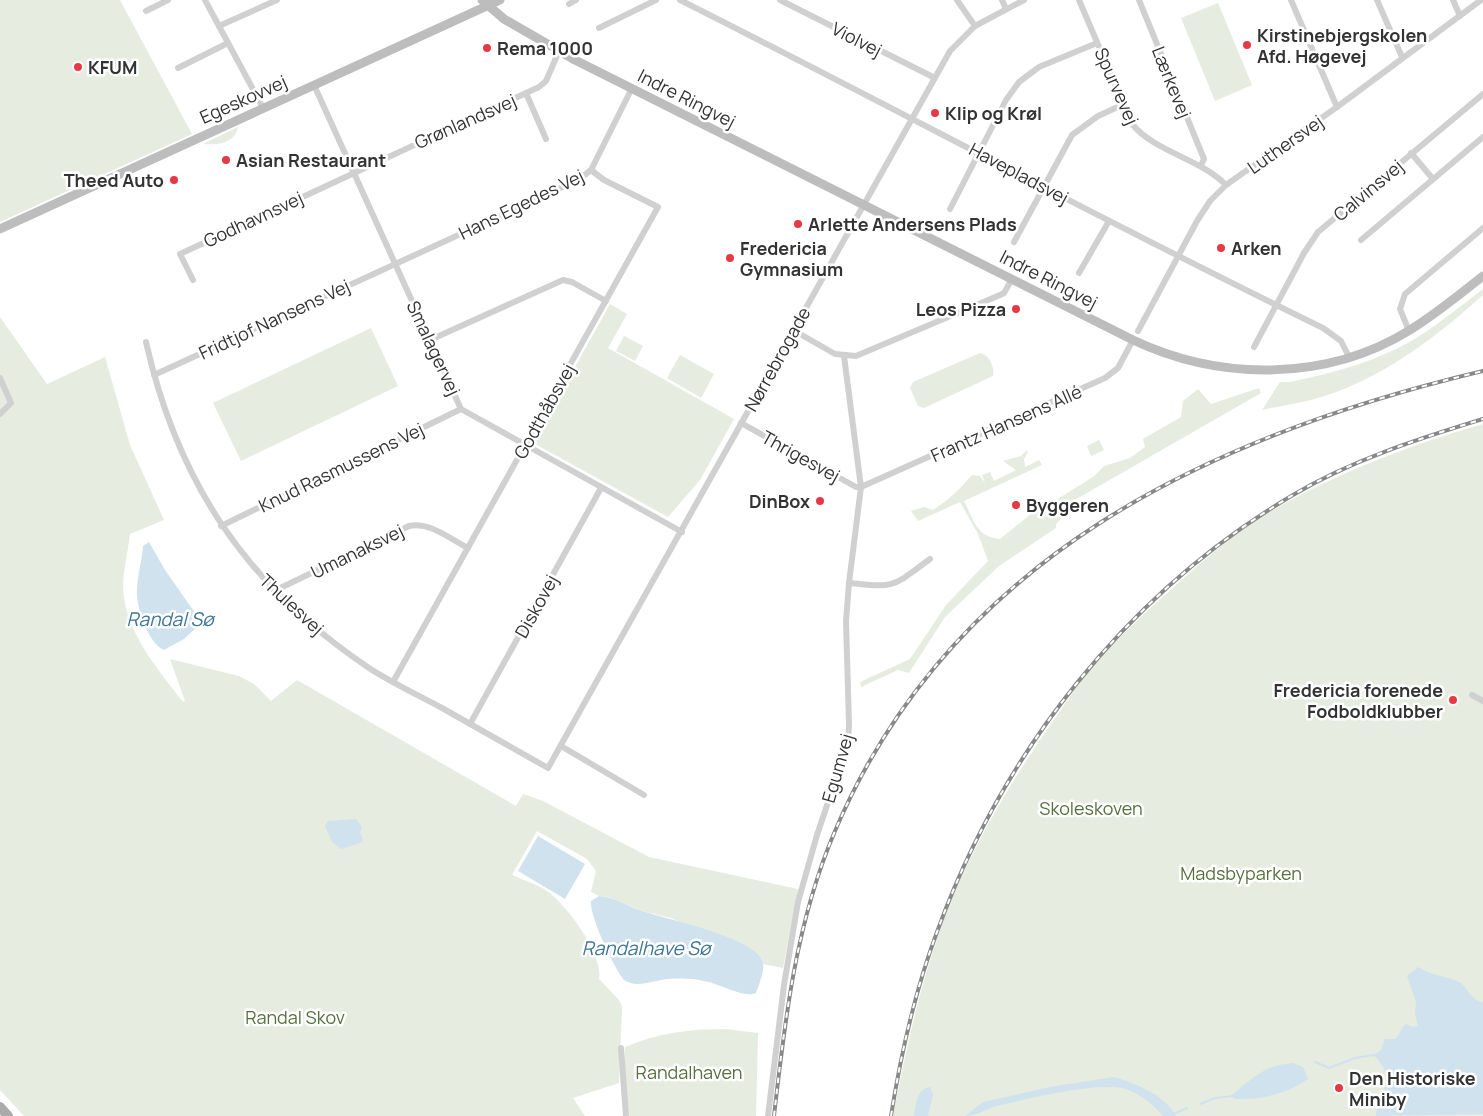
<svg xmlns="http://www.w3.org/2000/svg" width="1483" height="1116" font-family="Manrope,sans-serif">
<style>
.green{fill:#e6ecdf}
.water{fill:#cfe2ee}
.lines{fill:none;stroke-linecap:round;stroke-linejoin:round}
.stream{stroke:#cfe2ee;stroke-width:2}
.street{stroke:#d0d0d0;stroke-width:6}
.secondary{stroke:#bdbdbd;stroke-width:9}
.primary{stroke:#ababab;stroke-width:10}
.rail-casing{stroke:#888;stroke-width:4}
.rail{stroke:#fff;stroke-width:2;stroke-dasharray:5.5;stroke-linecap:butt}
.poi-dot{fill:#e63946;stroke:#fff;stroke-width:2}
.labels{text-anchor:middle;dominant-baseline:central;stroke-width:5;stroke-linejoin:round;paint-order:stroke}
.poi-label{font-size:18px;font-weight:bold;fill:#333;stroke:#fff;text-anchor:start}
.street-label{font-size:18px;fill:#333;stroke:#fff}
.park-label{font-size:18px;fill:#56703f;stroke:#fff}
.water-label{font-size:19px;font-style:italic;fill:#3f7597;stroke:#fff}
</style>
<rect width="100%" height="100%" fill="#fff"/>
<g class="green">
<polygon points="0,0 120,0 192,134 0,222"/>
<polygon points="1218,3 1252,85 1215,101 1181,18"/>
<path d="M238,127C234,144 218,145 203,144Z"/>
<path d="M1483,289V295C1434,339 1379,381 1315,399C1298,403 1280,406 1262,410L1280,382H1290C1337,372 1383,360 1424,333C1444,320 1463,304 1483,289Z"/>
<polygon points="610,304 627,314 608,348 734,419 700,480 668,517 535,444 534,441"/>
<path d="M0,317L47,384L105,357L130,445L164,520L130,534C128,551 123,571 123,588C125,632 158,669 183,702L185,701L170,659L239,676L254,684L271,701L297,680L516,806L523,794L543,801L649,857L798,889L783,968L763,964L762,959L671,918L642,911L608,897L599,896L591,892L596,871L587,859L537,831L512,875C523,880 537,884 547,891C566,904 604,955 599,979L619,1000L622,1006L619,1083L573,1098L585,1116H24L0,1090Z"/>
<polygon points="371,328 398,386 241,461 213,403"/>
<polygon points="624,336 643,346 635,361 616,351"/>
<path d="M980,353C989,354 995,368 993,376L924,408L918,406L910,388L913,382Z"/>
<polygon points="680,355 714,374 701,398 667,378"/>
<path d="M1259,388L1261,393L1073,501L1068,511L1056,524V528L999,566L945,617L909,673L898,670L861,687L860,682L910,659L946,605L988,561L978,534L960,502L918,521L911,511L924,507L933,510C949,500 960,489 972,475L980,476L985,483L982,475L990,472L994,481L1016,470L1003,461L1021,456L1027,450L1028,452L1024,459L1025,467L1039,460L1042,465L964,501C974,520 976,537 1000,539L1038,508L1048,505L1093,477L1104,466L1130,458L1145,447L1143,439L1181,417L1183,401L1198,389L1211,404Z"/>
<path d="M1483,424V1116H893C905,1054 918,993 939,933C965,858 1006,789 1051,724C1064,706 1076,686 1091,669C1117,638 1147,611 1177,584C1210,554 1246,524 1285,503C1348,469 1415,443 1483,424Z"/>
<polygon points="1099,440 1104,450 1091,456 1087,446"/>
<path d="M725,1029L758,1033L756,1116H629L624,1072L625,1047C658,1033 689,1029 725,1029Z"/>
</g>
<g class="water">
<path d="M149,542L165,570L198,617L197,627L184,639L164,650C149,644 138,611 137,596C136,579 142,563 143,546Z"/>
<polygon points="356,819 362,827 360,832 363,840 360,843 341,849 332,842 325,826 328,821"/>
<polygon points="538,836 585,864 565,899 518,871"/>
<path d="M599,896C614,897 627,906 642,911C666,919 752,937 762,960C766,970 759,984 756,993C745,999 718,983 704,981C690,978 675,978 661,980C648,982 637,988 624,980C614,968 589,915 591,901Z"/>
<path d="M1418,967C1435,977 1444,975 1459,982C1468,987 1471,1001 1483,1002V1114L1376,1116C1376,1086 1402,1086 1374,1055L1381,1050L1385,1039H1395C1401,1035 1400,1028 1406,1024L1412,1027L1418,1026L1415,1013L1416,1002L1407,976Z"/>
<path d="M1293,1063L1303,1067L1308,1079C1286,1094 1261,1100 1235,1099L1231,1096C1252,1078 1265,1065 1293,1063Z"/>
<path d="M1114,1077C1137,1084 1163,1094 1176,1116H1163C1155,1106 1139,1093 1126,1089C1098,1081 1027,1099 997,1106C986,1109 976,1116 965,1116L983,1102L1050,1087Z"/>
<path d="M930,1087L933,1094L928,1116H914C916,1105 916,1089 930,1087Z"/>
</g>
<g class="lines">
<g class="stream">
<polyline points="1315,1062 1329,1068 1355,1058 1374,1055"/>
<polyline points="1200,1104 1215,1098 1234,1096"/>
<polyline points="1173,1114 1187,1108"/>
</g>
<g class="street">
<polyline points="205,0 263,108"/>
<path d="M680,0C895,108 1107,223 1323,328L1341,341L1349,357"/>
<polyline points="780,0 933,77"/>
<polyline points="957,0 975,26"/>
<polyline points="1002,0 1006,9"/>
<path d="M1079,0L1132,124C1155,152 1199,158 1226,185"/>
<polyline points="1139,0 1204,159 1201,165"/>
<polyline points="1291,0 1337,107"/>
<polyline points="1377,0 1402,57"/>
<polyline points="1453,0 1460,16"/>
<polyline points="569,4 576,0"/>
<polyline points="146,11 168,0"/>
<polyline points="219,26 277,0"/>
<polyline points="599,28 656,0"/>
<polyline points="178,68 228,43"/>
<polyline points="314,85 461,409 682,532"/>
<polyline points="526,93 546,139"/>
<polyline points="1411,153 1433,179"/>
<polyline points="950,209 1006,100 1019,82 1039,67 1097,43"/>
<polyline points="1361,240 1483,137"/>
<polyline points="1014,242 1072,135 1098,116 1122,105"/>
<polyline points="1079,273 1109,221"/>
<polyline points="193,280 180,254 539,87 546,81 559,51"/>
<polyline points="793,330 835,354 856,356 1000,295 1004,293 1012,279"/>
<polyline points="1138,331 1197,221 1210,201 1226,185 1337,107 1481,0"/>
<polyline points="1409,331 1400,309 1405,294 1483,228"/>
<polyline points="430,340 563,280 572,282 606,301"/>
<path d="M146,342C178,484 248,587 369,668C392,683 418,695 442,708C478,728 513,748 548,768L950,51L975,26L1024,0"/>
<polyline points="1254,347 1304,253 1318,232 1483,94"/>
<polyline points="154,375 578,180 591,170 632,88"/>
<polyline points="0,378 11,403 0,414"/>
<polyline points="741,423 856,487 861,487"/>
<polyline points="861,487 1105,378 1118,368 1133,340"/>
<polyline points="221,526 461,409"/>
<path d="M849,583C896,588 892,587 930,559"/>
<path d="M274,591L409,526C429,521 450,539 468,548"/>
<polyline points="393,682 658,207 604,180 591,170"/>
<polyline points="1472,695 1483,701"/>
<polyline points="470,724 601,488"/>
<polyline points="561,746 644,795"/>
<polyline points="621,1048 626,1116"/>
<polyline points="768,1116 784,985 798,902 817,835 848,743 849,725 846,621 849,583 861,487 844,356"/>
</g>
<g class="secondary">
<path d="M482,0L504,19L575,60L1133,340C1220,381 1326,382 1410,330C1436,314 1459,295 1483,276"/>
<polyline points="0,229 500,0"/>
</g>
<polyline class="primary" points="0,1107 8,1116"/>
<defs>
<g id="rail">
<path d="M774,1116C785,1019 796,922 835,831C951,558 1209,436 1483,371"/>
<path d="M891,1116C901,1053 915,991 937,932C1002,752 1128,592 1293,495C1352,460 1418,439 1483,419"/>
</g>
</defs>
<use href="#rail" class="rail-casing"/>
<use href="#rail" class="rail"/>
</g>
<g class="poi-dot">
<circle cx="1247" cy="45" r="5"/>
<circle cx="487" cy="48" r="5"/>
<circle cx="78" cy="67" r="5"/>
<circle cx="935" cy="113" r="5"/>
<circle cx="226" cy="160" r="5"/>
<circle cx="174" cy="180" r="5"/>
<circle cx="798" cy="224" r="5"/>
<circle cx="1221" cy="248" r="5"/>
<circle cx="730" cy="258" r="5"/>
<circle cx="1016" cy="309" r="5"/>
<circle cx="820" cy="501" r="5"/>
<circle cx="1016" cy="505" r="5"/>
<circle cx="1453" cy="700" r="5"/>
<circle cx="1339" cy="1088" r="5"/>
</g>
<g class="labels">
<g class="poi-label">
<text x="1257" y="35">Kirstinebjergskolen<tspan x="1257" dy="21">Afd. Høgevej</tspan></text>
<text x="497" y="48">Rema 1000</text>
<text x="88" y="67">KFUM</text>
<text x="945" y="113">Klip og Krøl</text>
<text x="236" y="160">Asian Restaurant</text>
<text x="164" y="180" text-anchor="end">Theed Auto</text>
<text x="808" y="224">Arlette Andersens Plads</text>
<text x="740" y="248">Fredericia<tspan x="740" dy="21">Gymnasium</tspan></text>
<text x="1231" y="248">Arken</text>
<text x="1006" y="309" text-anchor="end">Leos Pizza</text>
<text x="810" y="501" text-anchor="end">DinBox</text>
<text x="1026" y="505">Byggeren</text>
<text x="1443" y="690" text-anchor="end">Fredericia forenede<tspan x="1443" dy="21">Fodboldklubber</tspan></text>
<text x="1349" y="1078">Den Historiske<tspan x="1349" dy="21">Miniby</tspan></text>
</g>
<g class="street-label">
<text transform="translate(857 39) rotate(27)">Violvej</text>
<text transform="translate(1172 82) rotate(68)">Lærkevej</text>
<text transform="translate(1117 86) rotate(66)">Spurvevej</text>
<text transform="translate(687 98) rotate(27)">Indre Ringvej</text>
<text transform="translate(243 99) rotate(-24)">Egeskovvej</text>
<text transform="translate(465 121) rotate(-24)">Grønlandsvej</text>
<text transform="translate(1285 144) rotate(-35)">Luthersvej</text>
<text transform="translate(1019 173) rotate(28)">Havepladsvej</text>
<text transform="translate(1368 190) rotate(-40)">Calvinsvej</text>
<text transform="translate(521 204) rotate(-26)">Hans Egedes Vej</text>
<text transform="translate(253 219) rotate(-25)">Godhavnsvej</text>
<text transform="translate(1049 279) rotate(27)">Indre Ringvej</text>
<text transform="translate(274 319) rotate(-25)">Fridtjof Nansens Vej</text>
<text transform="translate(434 348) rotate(65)">Smalagervej</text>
<text transform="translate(777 359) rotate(-61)">Nørrebrogade</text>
<text transform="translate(544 411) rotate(-61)">Godthåbsvej</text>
<text transform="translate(1006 423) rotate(-24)">Frantz Hansens Allé</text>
<text transform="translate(801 456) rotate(29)">Thrigesvej</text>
<text transform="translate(341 467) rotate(-26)">Knud Rasmussens Vej</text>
<text transform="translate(357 551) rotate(-26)">Umanaksvej</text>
<text transform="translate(292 604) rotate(43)">Thulesvej</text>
<text transform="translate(536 606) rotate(-61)">Diskovej</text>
<text transform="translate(837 768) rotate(-74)">Egumvej</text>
</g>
<g class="park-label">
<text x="1091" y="808">Skoleskoven</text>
<text x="1241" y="873">Madsbyparken</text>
<text x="295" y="1017">Randal Skov</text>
<text x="689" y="1072">Randalhaven</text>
</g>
<g class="water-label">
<text x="170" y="619">Randal Sø</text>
<text x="646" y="948">Randalhave Sø</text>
</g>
</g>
</svg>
